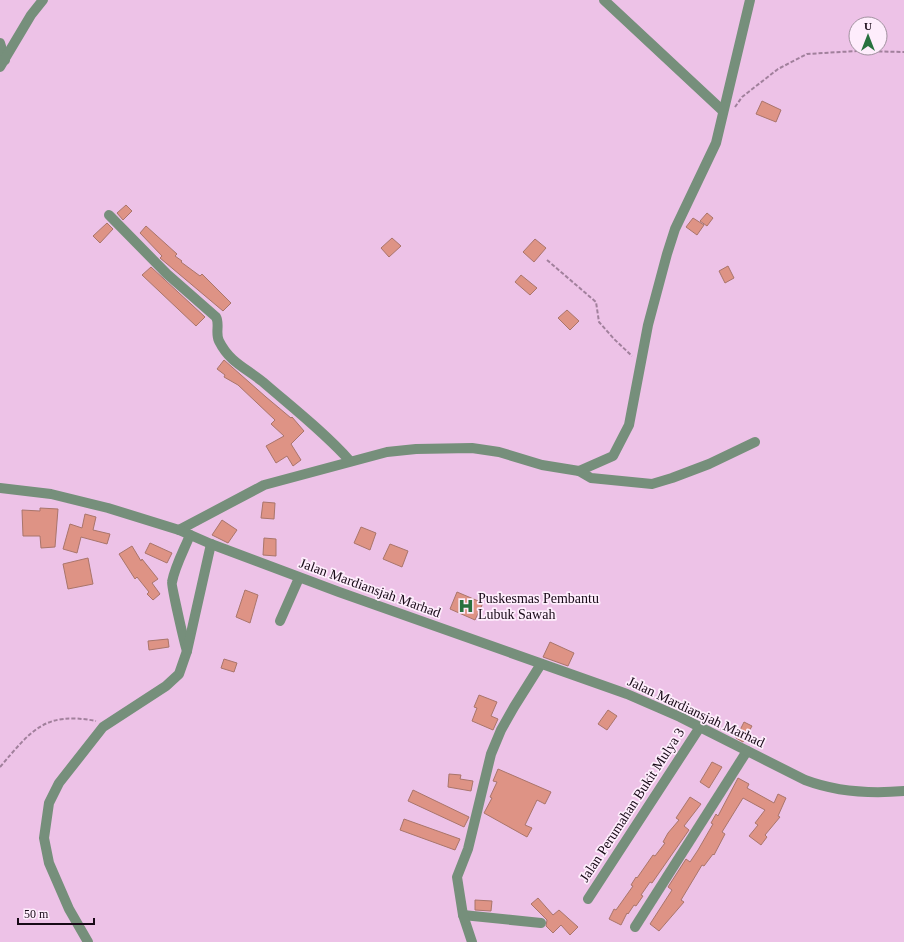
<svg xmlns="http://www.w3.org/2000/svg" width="904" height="942" font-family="Georgia,serif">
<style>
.building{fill:#de9385;stroke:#a9756b}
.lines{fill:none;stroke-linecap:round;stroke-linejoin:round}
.path{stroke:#a1809c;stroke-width:2;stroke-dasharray:4 2;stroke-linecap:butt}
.minor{stroke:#768f7b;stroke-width:10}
.tertiary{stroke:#768f7b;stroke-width:10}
.labels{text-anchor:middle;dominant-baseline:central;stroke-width:3.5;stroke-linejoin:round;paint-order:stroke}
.street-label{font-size:14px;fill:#170916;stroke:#feedfc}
.poi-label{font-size:14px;fill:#170916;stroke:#feedfc;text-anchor:start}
</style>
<rect width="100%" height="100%" fill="#edc2e7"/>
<g class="building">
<polygon points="762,101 781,110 776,122 756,114"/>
<polygon points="126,205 132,211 123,220 117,213"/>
<polygon points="707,213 713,218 707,226 700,221"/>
<polygon points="693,218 704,225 697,235 686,227"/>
<polygon points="107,223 113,229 100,243 93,236"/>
<polygon points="146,226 177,254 175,256 182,261 181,262 200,276 202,274 231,303 223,311 160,258 162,256 140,233"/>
<polygon points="392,238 401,246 389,257 381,248"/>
<polygon points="535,239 546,248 534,262 523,252"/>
<polygon points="728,266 734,278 725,283 719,271"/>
<polygon points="151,267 205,317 196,326 142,275"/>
<polygon points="521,275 537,288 530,295 515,282"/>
<polygon points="567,310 579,321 570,330 558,318"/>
<polygon points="224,360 266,397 291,418 292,417 304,431 291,444 301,460 293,466 287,456 276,463 266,446 284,436 271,424 275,420 238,385 224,377 225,375 217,369"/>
<polygon points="263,502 275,503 274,519 261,518"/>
<polygon points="40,508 58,509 55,547 41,548 40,536 23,536 22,510 40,511"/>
<polygon points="85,514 96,517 93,530 110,534 107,544 81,537 77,553 63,549 70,524 82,528"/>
<polygon points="222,520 237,530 228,543 212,535"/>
<polygon points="361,527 376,533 370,550 354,543"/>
<polygon points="264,538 276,539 276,556 263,555"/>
<polygon points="150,543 172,553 167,563 145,553"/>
<polygon points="390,544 408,551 402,567 383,559"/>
<polygon points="132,546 141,561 142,559 158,579 152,583 160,594 153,600 147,594 149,592 137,577 135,579 119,554"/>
<polygon points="88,558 93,584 68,589 63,564"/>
<polygon points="245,590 258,595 250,623 236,617"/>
<polygon points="457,592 483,603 475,620 450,609"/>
<polygon points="168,639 169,647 149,650 148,641"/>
<polygon points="550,642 574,653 568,666 543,657"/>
<polygon points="224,659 237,663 234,672 221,668"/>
<polygon points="479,695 497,702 491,716 498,719 493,730 472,721 477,708 474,707"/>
<polygon points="608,710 617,716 607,730 598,724"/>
<polygon points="744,722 752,726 743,742 736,738"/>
<polygon points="712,762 722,767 709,788 700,782"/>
<polygon points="498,769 551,792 545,804 537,800 525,825 532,828 527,837 484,813 492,798 490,797 497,782 493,781"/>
<polygon points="449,774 461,775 460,779 473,781 471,791 448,787"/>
<polygon points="738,778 749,784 747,788 774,803 778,794 786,798 778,816 780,817 765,835 767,837 761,845 749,836 758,825 755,823 765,810 743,798 722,832 725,834 714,855 713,854 704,866 702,865 681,900 684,902 659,931 650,924 672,890 668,887 686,859 690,862 698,850 713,824 711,823 716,814 718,816"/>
<polygon points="413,790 469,817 464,827 408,801"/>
<polygon points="690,797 701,804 684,826 689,830 652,883 650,882 641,895 643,896 636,906 634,905 628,914 627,913 621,925 609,919 614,909 616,910 633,886 631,885 636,877 637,878 653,855 655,856 665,843 663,842 668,833 679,820 676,818"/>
<polygon points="404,819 460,839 455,850 400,830"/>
<polygon points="538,898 553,915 559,910 578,927 570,935 561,925 553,933 546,926 547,920 531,904"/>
<polygon points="475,900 492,901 491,911 475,910"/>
</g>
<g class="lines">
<g class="path">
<polyline points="735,107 742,97 778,69 807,54 857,51 904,52"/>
<polyline points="547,260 596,302 599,322 614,339 632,356"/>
<path d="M0,767C31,731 44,711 96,721"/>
</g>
<g class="minor">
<polyline points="604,0 723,111"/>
<polyline points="0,43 5,60"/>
<polyline points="0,67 31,15 43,0"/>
<path d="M109,215L167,274L216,317C220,324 215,333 219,341C230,363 246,368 263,382C293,408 324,432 350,461"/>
<polyline points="579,471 613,456 629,425 648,325 667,254 675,229 716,143 750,0"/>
<polyline points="179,530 264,485 387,452 416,449 472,448 499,452 542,465 579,471 591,478 652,484 672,478 709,464 755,442"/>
<polyline points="280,621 299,578"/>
<path d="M187,651C185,646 171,585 172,582C175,566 184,550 190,535"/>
<polyline points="588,899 700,727"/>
<polyline points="463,915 541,923"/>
<polyline points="635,927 747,751"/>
<polyline points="88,942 69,909 49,863 44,838 49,803 59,783 103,727 166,686 179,674 187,651 211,544"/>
<polyline points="472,942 463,915 457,877 468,849 491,754 501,730 514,707 541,664"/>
</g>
<path class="tertiary" d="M0,488L51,494L108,508L179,530L211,544L339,592L627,694L680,717L805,780C837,792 870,794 904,791"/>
</g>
<defs>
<symbol id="hospital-bare" viewBox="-9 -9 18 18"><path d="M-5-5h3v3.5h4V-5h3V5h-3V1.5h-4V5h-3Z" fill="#28713f" stroke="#feedfc" stroke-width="2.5" paint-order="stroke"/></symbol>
</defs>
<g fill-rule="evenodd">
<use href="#hospital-bare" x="455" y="595" width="22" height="22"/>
</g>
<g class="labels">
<g class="street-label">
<text transform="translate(370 588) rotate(20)">Jalan Mardiansjah Marhad</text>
<text transform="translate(696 712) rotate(25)">Jalan Mardiansjah Marhad</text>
<text transform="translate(632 805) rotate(-57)">Jalan Perumahan Bukit Mulya 3</text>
</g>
<g class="poi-label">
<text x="478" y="598">Puskesmas Pembantu<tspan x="478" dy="16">Lubuk Sawah</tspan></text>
</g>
</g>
<g transform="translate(868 36)"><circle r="19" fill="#feedfc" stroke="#a292a0"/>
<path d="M0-3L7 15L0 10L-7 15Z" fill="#28713f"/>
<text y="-6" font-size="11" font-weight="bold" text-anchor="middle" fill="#170916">U</text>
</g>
<path d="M18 918v6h76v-6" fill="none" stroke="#170916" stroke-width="2"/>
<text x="24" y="918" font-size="12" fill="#170916" stroke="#feedfc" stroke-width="3" paint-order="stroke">50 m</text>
</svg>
